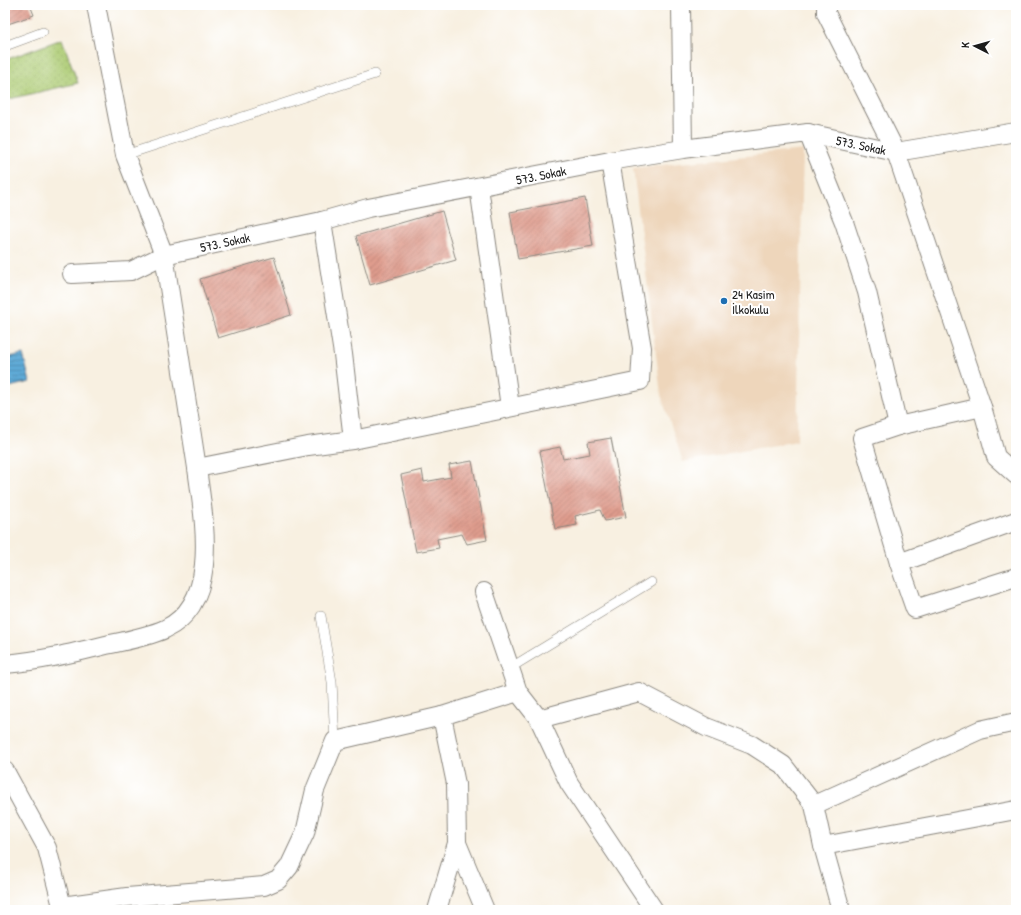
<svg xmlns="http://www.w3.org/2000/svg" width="1021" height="915" font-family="'Patrick Hand',sans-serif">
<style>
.built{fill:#eed6bb}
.grass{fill:url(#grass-dots);stroke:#647346}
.water{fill:url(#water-rules);stroke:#3d637a}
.building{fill:url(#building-hatch)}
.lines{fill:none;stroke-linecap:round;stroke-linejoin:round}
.service-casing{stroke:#8a867e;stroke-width:10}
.minor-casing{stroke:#8a867e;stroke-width:20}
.service{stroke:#fff;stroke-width:9}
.minor{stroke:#fff;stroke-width:18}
.poi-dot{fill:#1f6fb2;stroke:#fff;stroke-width:1.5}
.labels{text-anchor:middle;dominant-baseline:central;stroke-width:4;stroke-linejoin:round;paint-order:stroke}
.street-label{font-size:13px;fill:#1c1c1c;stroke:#fff}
.poi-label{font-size:13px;fill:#1c1c1c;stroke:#fff;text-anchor:start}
</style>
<defs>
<pattern id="grass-dots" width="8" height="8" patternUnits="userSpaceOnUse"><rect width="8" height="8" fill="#abca71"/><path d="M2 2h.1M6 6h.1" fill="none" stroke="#93ad61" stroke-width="1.8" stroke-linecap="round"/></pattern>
<pattern id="water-rules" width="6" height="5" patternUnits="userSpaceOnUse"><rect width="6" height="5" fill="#5eaad7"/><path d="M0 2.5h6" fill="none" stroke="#4d8aae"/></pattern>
<pattern id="building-hatch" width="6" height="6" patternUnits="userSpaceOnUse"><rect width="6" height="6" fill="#df9c8d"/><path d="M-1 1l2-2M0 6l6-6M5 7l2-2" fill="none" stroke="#b47e72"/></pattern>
</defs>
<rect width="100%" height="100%" fill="#fff"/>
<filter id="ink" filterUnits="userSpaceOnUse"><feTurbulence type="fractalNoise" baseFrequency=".025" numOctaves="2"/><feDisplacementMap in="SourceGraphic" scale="8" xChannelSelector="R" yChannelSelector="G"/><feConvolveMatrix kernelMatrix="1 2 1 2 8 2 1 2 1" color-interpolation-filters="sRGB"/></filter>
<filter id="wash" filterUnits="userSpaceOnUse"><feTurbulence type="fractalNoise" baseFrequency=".012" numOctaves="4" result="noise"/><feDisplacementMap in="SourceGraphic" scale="16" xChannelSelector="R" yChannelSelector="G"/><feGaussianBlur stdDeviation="0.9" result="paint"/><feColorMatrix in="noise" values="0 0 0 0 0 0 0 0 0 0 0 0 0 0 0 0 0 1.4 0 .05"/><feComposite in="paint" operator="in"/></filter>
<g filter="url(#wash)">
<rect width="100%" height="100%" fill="#f8f0e1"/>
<polygon class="built" points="803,150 797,441 683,462 661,395 633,168"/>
<polygon class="grass" points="62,39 78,83 5,100 5,60"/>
<polygon class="water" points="23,354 30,382 5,388 5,358"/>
<g id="blocks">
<g class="building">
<polygon points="5,5 30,5 34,15 5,25"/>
<polygon points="585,198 593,246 518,259 510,212"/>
<polygon points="442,211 456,260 370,285 356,236"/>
<polygon points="274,257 291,315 218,338 200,279"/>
<polygon points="611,438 626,517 605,521 600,510 575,516 577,525 555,529 540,451 560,447 563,459 590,454 588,442"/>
<polygon points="472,461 487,540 467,544 462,534 437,539 439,548 416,552 401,475 422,470 424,482 451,477 449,465"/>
</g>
</g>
</g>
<g filter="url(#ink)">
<use href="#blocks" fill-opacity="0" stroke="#8a867e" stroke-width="1"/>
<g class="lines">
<defs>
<g id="service">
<polyline points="5,46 43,32"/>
<polyline points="125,155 375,74"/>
<polyline points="321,616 332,682 335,741"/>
<polyline points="510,668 651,582"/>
</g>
<g id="minor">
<polyline points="96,5 125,155 164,255 197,468"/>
<polyline points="681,5 683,149"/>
<polyline points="826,5 826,13 896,152 982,407 996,457 1016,475"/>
<polyline points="808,133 844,222 867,292 898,426"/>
<polyline points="479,187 510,407"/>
<polyline points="322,221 343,354 353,440"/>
<polyline points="72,274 131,271 164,255 322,221 368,208 610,161 683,149 808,133 896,152 1016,132"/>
<polyline points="1016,521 899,563 915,609 1016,577"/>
<polyline points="899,563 862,438 898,426 982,407"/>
<polyline points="484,592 518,692 539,719 569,783 654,910"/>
<path d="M5,664C40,661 73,653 106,645C125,641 147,637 165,629C222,602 203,516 197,468L308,446L353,440L640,381L642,348L610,161"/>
<polyline points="539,719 639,692 706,727 752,745 783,765 814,805 823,846 841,910"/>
<polyline points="5,771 47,848 63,910"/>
<polyline points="814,805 980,730 1016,722"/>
<polyline points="457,843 485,910"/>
<polyline points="823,846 1016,810"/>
<polyline points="62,906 127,897 264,886 278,880 289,867 305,833 315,790 335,741 442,716"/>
<polyline points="437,910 457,843 456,784 442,716 518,692"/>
</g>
</defs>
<use href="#service" class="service-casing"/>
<use href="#minor" class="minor-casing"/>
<use href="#service" class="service"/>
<use href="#minor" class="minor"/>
</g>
</g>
<circle class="poi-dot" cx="724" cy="301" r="4"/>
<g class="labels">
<g class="street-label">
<text transform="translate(861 145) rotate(12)">573. Sokak</text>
<text transform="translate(541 175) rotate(-11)">573. Sokak</text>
<text transform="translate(225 242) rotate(-12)">573. Sokak</text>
</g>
<g class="poi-label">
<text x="732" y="294">24 Kasim<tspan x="732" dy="15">İlkokulu</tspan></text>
</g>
</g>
<rect width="1021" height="915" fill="none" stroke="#fff" stroke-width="20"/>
<g transform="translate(975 46) rotate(276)" stroke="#ffffff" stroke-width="3" paint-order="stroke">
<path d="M0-3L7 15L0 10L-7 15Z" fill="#1c1c1c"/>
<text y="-6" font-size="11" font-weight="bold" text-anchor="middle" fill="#1c1c1c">K</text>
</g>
</svg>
